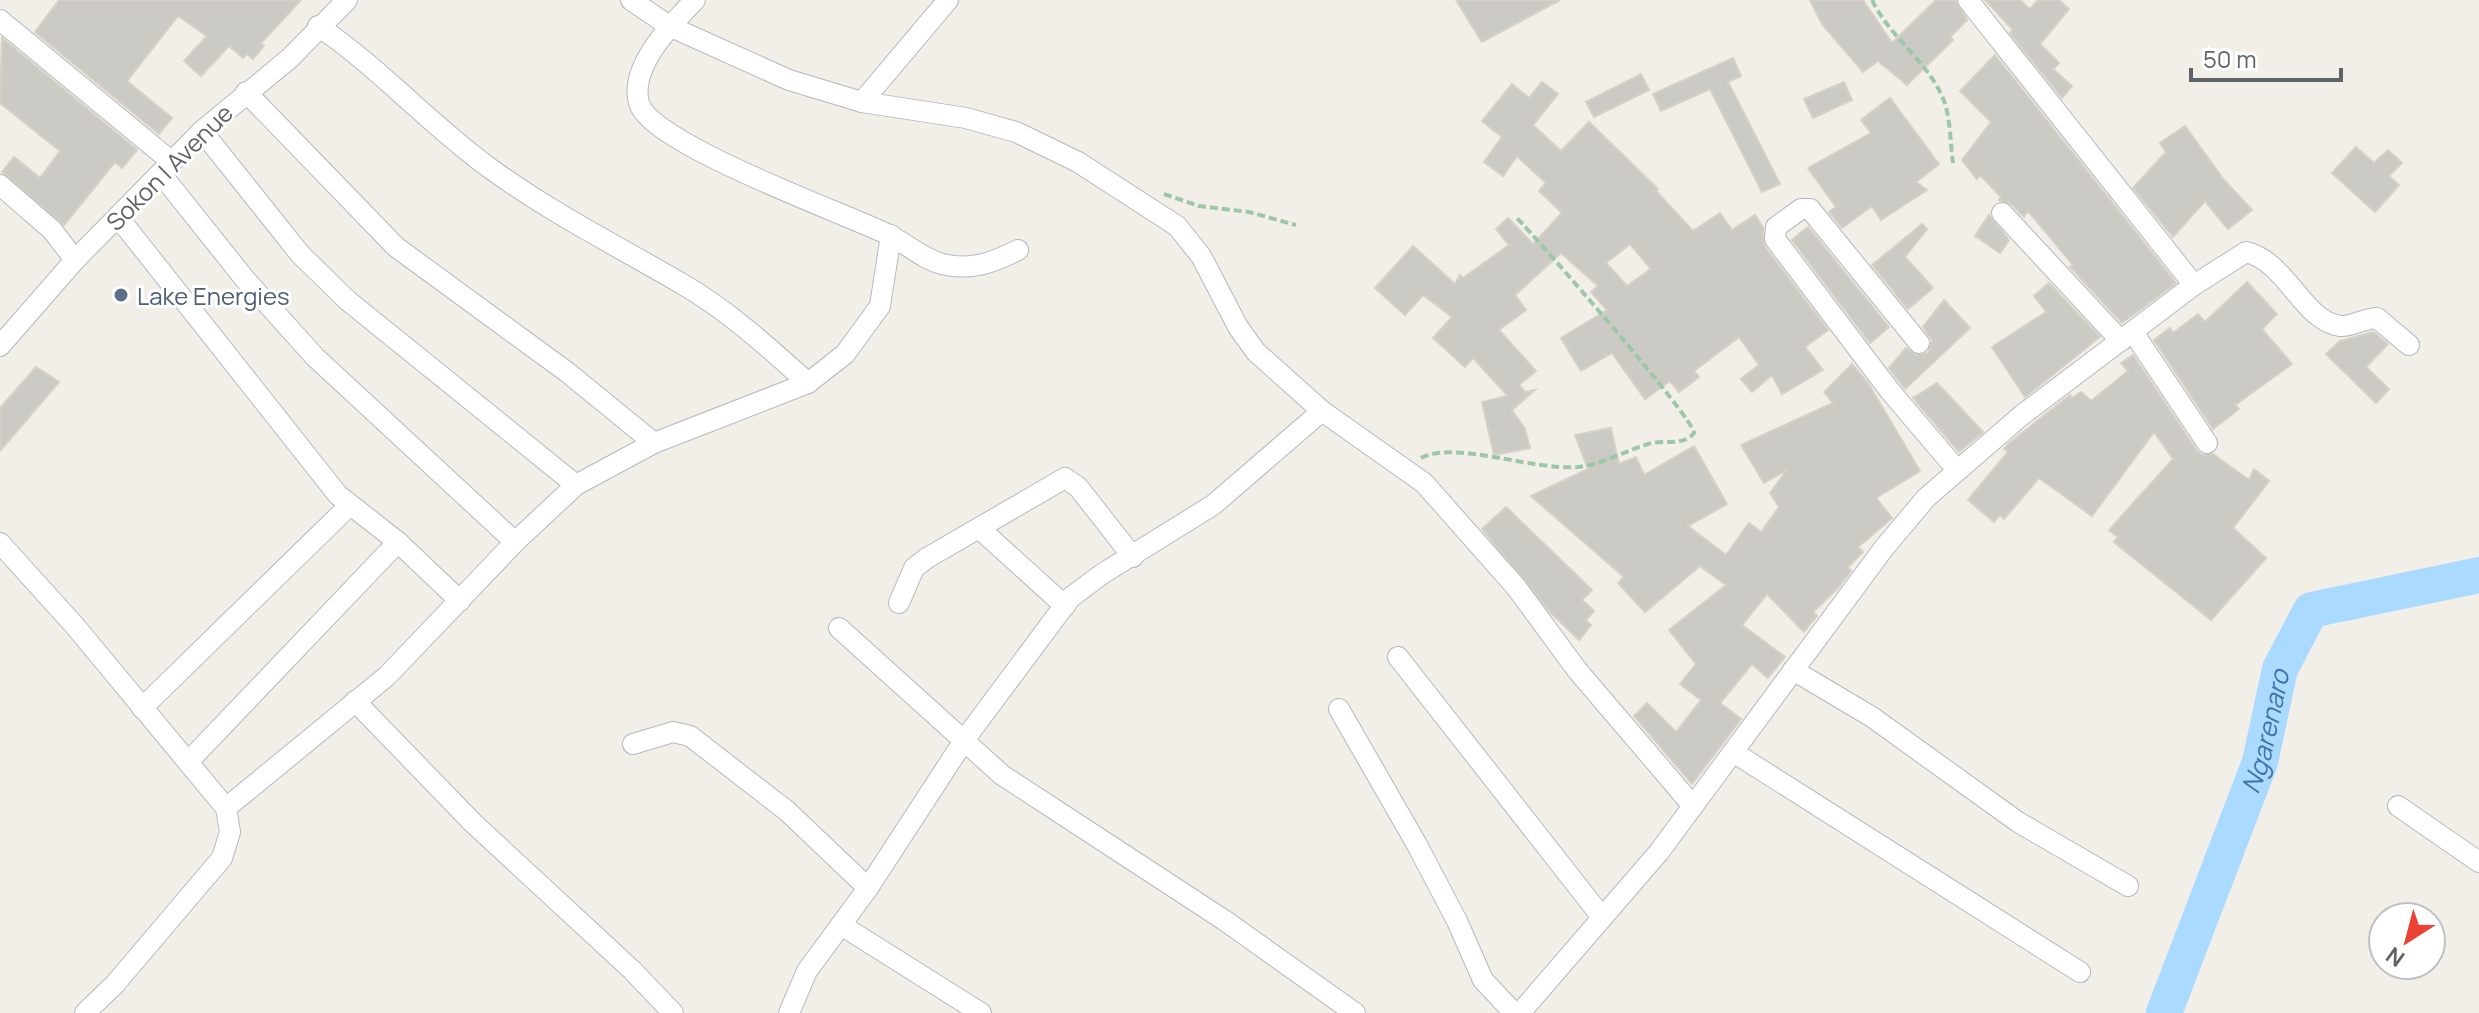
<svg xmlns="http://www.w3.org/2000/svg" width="2479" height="1013" font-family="Manrope,sans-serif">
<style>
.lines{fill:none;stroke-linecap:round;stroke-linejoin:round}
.river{stroke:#aadaff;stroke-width:36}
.building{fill:#cccac5;stroke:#d6d1c6;stroke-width:2;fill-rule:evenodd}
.minor-casing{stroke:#b5b8bc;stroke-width:22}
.path{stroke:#9cc7a9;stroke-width:4;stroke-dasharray:8 4;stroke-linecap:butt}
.minor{stroke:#fff;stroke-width:20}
.service-dot{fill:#5c6f8a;stroke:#fff;stroke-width:3}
.labels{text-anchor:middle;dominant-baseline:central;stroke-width:6;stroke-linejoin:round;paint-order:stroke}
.street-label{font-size:24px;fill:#5f6368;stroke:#fff}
.service-label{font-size:24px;fill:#4e5e75;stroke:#fff;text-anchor:start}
.water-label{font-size:26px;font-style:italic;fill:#4174aa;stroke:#fff}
</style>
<rect width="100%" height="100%" fill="#f1efe8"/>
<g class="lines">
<path class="river" id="s1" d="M2164,1013L2260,762L2280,669L2311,610L2479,575"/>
</g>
<g class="building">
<polygon points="59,0 301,0 261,43 264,46 253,59 247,54 243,58 229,46 201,76 184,61 207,36 178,16 127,81 172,118 159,134 35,32"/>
<polygon points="1456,0 1560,0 1482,42"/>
<polygon points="1810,0 1863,0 1892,43 1936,0 1955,0 1967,20 1950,37 1953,40 1907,85 1878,61 1863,72 1822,24"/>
<polygon points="1985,0 2020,0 2030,9 2038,0 2059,0 2069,9 2040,44 2059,63 2053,69 2072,86 2062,98 2010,33 2013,30"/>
<polygon points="2,38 137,150 122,168 115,162 64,225 2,172 14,157 40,178 60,151 0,103"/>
<polygon points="1995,55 2176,283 2122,323 2070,267 2073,265 2028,211 2024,217 2011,204 1999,200 2001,197 1980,175 1977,179 1962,160 1991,122 1960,91"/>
<polygon points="1733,58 1741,76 1728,82 1780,184 1762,192 1710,89 1661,111 1653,94"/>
<polygon points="1641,74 1649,90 1594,117 1586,102"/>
<path d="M1542,82L1558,94L1533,125L1561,151L1589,122L1658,189L1656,191L1693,231L1720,213L1732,230L1755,215L1763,227L1765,247L1828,330L1805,347L1823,370L1782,394L1772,375L1752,392L1741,379L1759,365L1739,337L1694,371L1699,377L1679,392L1670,381L1645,399L1612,353L1581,371L1561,338L1607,310L1591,292L1598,286L1561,253L1515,295L1526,310L1499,330L1536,371L1519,385L1525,392L1535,390L1512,410L1525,429L1530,448L1494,455L1482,402L1508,396L1473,358L1465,367L1433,338L1452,317L1423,295L1405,315L1375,288L1413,246L1455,284L1460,275L1463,278L1509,245L1496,229L1508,218L1533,244L1562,213L1539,191L1546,183L1517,156L1503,176L1484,162L1502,137L1482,121L1512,84L1529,98ZM1630,244L1651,269L1627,286L1606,263Z"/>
<polygon points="1844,82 1852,100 1813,118 1804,99"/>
<polygon points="1890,98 1939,164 1916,182 1927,190 1881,220 1872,206 1842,228 1829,212 1836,207 1808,168 1871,133 1861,120"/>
<polygon points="2185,126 2224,180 2252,210 2228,229 2205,201 2173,237 2133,188 2166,152 2160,143"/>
<polygon points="2356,147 2374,163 2388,150 2402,163 2389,176 2399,185 2375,212 2332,173"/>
<polygon points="1989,215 2009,240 2000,253 1975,236"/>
<polygon points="1922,224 1927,229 1905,257 1933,288 1908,309 1872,265"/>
<polygon points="1808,227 1889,327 1870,343 1792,240"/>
<polygon points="2247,282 2277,314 2262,329 2292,364 2235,405 2239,409 2213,429 2154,340 2170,328 2173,333 2198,314 2205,322"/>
<polygon points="2049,283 2100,337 2025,397 1992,347 2046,312 2034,296"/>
<polygon points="1944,300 1970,328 1905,389 1889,368 1906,348 1915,355 1928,353 1932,340 1923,327"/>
<polygon points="2373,332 2388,344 2366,367 2389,389 2376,403 2326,354 2340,341"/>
<polygon points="2133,355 2197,451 2202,455 2213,454 2249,480 2254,469 2269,481 2233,528 2266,558 2211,620 2114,542 2118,537 2109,530 2173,459 2154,432 2092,516 2039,478 2004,519 2000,515 1994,522 1968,500 2008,452 2004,449 2008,444 2070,395 2072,398 2081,392 2091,401 2128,371 2121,363"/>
<polygon points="1852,364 1868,383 1920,471 1876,498 1892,518 1858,547 1863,552 1848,567 1851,571 1838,588 1813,612 1817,616 1804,632 1767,594 1742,625 1785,657 1768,678 1752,664 1720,703 1741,719 1692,784 1634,716 1647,703 1676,732 1701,700 1680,684 1696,664 1669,630 1726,585 1700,566 1645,612 1618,583 1624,577 1531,496 1588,469 1575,435 1611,428 1619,464 1636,457 1644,475 1694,446 1727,504 1688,526 1726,555 1749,523 1761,532 1779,507 1770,493 1787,470 1764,483 1741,445 1833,403 1824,392"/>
<polygon points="36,367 59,382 0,451 0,408"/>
<polygon points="1937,383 1983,432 1959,452 1913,398"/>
<polygon points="1506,507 1592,590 1582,600 1594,611 1586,620 1591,625 1579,640 1550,612 1482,529"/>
</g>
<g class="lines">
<defs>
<g id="minor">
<polyline points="631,0 669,26 789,80 862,102 966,118 1016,132 1078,162 1177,226 1201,256 1238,327 1256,352 1322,411 1424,483 1516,587 1577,670 1693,806"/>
<path d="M695,0C672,24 629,66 639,103C650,144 847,214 889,235C907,244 923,259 942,264C971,271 992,263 1018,250"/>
<polyline points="1968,0 2194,285"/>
<polyline points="0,20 172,162"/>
<path d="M318,26C380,68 430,125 491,169C553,214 619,247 684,285C730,312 769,348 808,383"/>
<polyline points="246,92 396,247 567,372 654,443"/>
<polyline points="862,102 948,0"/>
<polyline points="202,131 300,254 347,300 576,485"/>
<polyline points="161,174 244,278 315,357 515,542"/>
<polyline points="0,185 52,230 75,260"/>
<polyline points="2002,213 2121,341"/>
<polyline points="118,217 338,495 398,542 460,601"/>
<polyline points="2133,332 2207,443"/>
<polyline points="1919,343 1810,209 1801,209 1776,227 1775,239 1890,391 1957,470"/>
<polyline points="0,346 75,260 202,131 290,58 347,0"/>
<polyline points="980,529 1065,606"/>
<polyline points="0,543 75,626 226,808 230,832 222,858 115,984 85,1013"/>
<polyline points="899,603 914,568 927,558 1065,478 1078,487 1133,557"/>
<polyline points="839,628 1002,775 1224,920 1355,1013"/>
<polyline points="1398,657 1601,916"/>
<polyline points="1793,670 1872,717 2018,822 2128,886"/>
<polyline points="355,701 473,823 632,970 673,1013"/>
<polyline points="142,708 350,505"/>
<polyline points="1339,709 1416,843 1457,921 1483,980 1514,1013"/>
<polyline points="633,744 673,732 690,736 787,811 868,888"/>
<polyline points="1733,752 2080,972"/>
<polyline points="189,761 398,542"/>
<polyline points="2398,806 2479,862"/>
<polyline points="226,808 387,676 515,542 576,485 654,443 808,383 845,354 880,306 891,235"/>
<polyline points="841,925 981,1013"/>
<polyline points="789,1013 807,971 868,888 965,739 1070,598 1102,574 1213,505 1322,411"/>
<path d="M1520,1013L1659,852L1884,548L1926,498L2022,415L2194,285L2246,252C2286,261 2303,321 2340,326C2352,327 2364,318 2377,318L2409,345"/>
</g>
</defs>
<use href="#minor" class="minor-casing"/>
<g class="path">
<path d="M1872,0C1890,38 1930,63 1944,101C1951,120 1950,144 1953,163"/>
<polyline points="1164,194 1199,206 1249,212 1296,225"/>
<path d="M1421,458C1454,440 1534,471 1578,467C1603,464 1625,451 1648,444C1664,439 1683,447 1694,433C1694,418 1539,241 1517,218"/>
</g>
<use href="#minor" class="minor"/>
</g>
<circle class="service-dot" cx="121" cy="295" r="8"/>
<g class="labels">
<g class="street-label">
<text transform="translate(169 167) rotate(-45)">Sokon I Avenue</text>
</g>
<g class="service-label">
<text x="137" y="295">Lake Energies</text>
</g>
<g class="water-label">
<text stroke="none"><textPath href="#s1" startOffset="300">Ngarenaro</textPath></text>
</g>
</g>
<g transform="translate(2407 941) rotate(216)"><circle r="38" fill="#ffffff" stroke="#bfc1c3" stroke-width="2"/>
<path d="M0-6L14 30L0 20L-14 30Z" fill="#ea4335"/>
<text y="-12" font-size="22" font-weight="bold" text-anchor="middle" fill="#5f6368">N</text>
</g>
<path d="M2191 68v12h150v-12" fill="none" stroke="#5f6368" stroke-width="4"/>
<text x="2203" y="68" font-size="24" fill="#5f6368" stroke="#ffffff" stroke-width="6" paint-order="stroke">50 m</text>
</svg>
